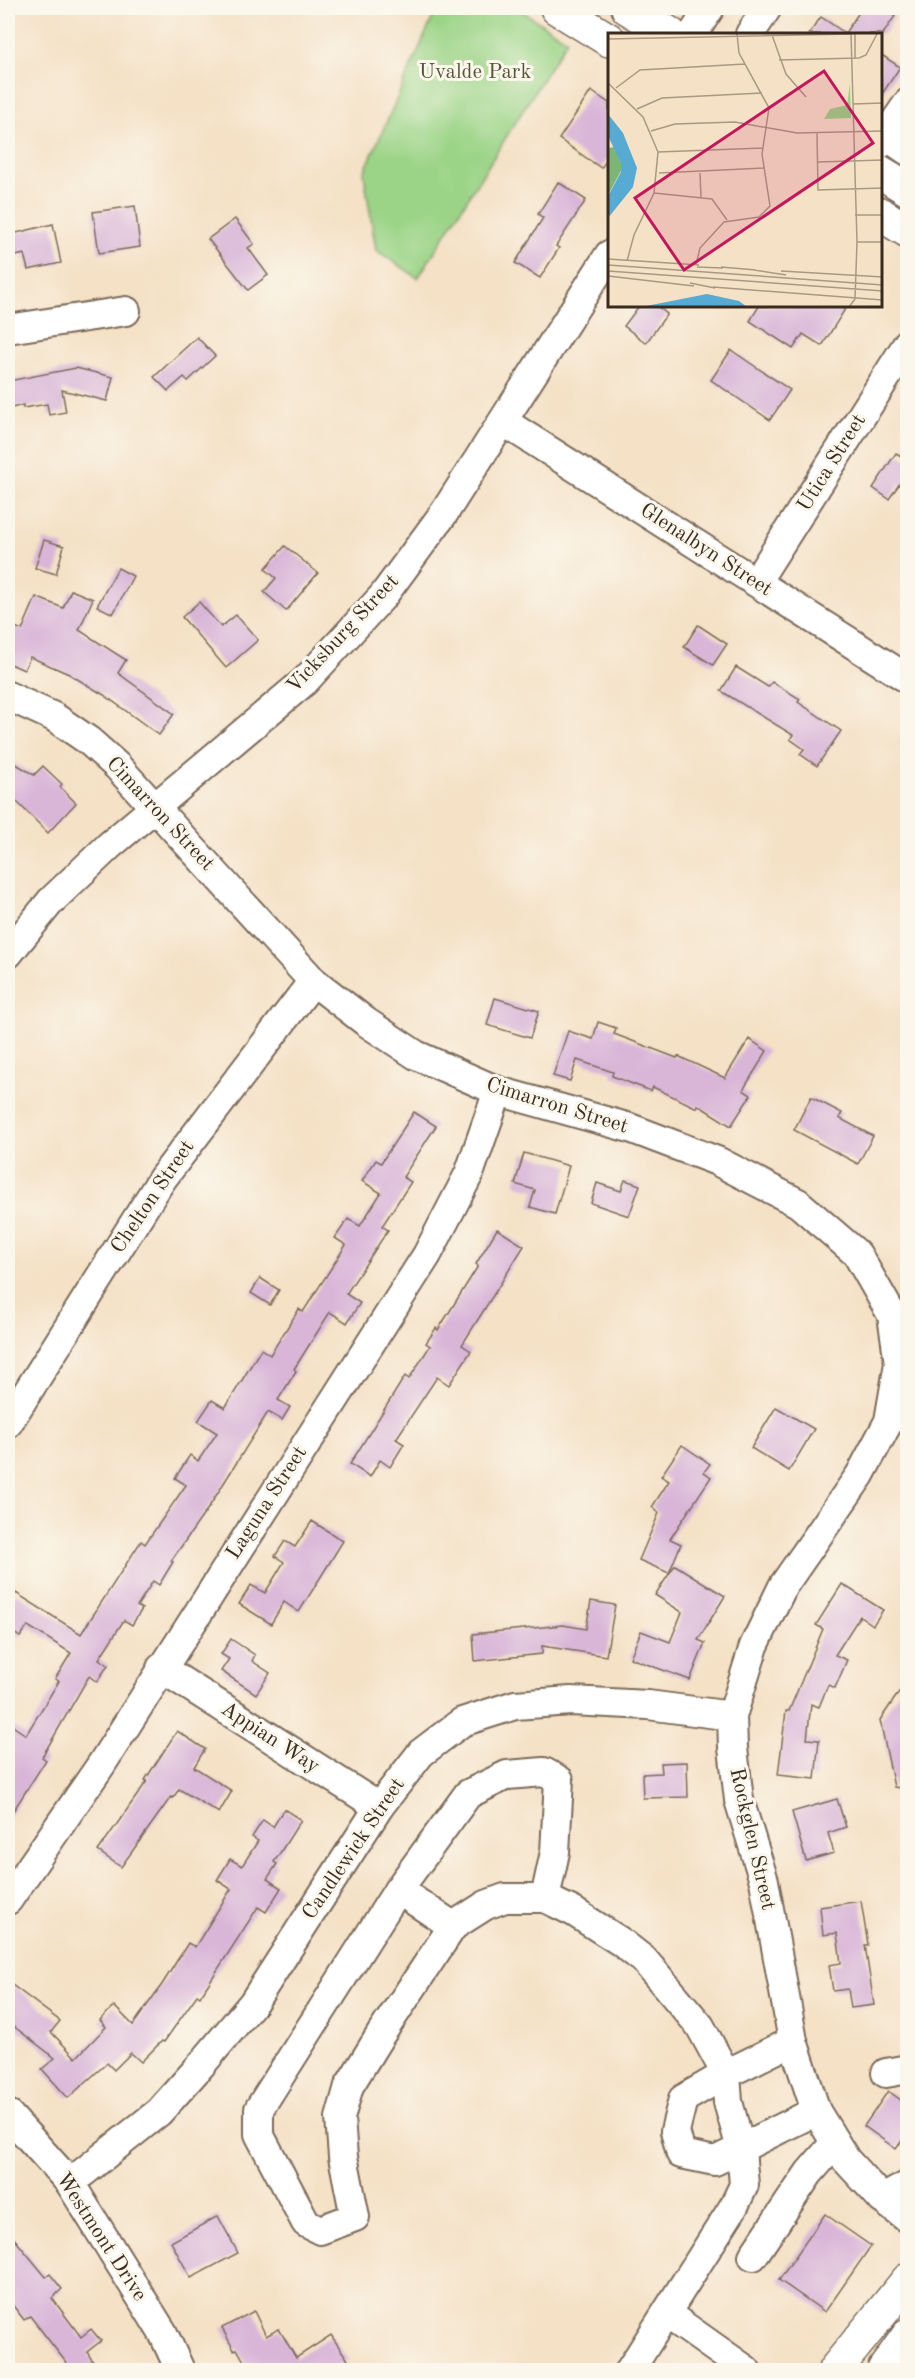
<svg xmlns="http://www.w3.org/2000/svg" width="915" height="2378" font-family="'Old Standard TT',serif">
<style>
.green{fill:#9bd487;stroke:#6b7f52;stroke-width:1.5}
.building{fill:#d9b6d8}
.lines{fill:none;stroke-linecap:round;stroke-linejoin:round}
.minor-casing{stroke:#7c6a59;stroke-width:32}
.major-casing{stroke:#7c6a59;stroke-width:36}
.highway-casing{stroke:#7c6a59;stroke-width:36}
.minor{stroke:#fff;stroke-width:28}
.major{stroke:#fff;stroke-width:33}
.highway{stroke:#fff;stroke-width:33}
.labels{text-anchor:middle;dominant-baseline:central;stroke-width:6;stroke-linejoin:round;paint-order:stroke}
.park-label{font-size:21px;fill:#535438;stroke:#fbf7ec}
.street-label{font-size:21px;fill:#3b2a1e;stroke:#fbf7ec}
.inset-road{fill:none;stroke:#aa9883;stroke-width:1.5}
.view{fill:#c2185b;fill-opacity:0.15;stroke:#c2185b;stroke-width:3}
.inset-edge{fill:none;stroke:#3b2a1e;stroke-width:3}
</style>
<rect width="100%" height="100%" fill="#fbf7ec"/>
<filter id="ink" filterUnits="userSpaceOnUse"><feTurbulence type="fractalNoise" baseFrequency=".0167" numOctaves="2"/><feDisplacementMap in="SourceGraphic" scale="12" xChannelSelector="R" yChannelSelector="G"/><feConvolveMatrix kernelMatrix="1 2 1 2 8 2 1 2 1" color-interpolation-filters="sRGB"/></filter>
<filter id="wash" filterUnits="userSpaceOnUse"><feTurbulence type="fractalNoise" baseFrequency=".008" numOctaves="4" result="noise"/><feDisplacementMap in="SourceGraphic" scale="24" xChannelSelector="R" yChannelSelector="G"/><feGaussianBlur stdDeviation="1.35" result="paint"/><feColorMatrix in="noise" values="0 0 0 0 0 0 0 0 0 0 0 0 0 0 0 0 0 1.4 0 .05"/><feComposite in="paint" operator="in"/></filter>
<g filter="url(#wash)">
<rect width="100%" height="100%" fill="#f4e1c6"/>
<polygon class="green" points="437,8 517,8 567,40 418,278 376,250 364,173"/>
<g id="blocks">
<g class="building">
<polygon points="862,8 881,8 895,16 883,34 809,34 821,17 845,33"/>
<polygon points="880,54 900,67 880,97"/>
<polygon points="591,91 609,103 609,157 601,168 559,139"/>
<polygon points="558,182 586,200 556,246 559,248 540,278 515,263 543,218 538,214"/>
<polygon points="135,206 140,247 99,253 93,212"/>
<polygon points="235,219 254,244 248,248 268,275 248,290 208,239"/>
<polygon points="53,224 61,263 28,270 24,254 8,258 8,235"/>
<polygon points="639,306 657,306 667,314 646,343 624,326"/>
<polygon points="759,306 847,306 822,346 803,334 793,349 750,321"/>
<polygon points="197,337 215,356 188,381 184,377 168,391 154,377"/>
<polygon points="731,350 790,390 770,420 711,380"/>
<polygon points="76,368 113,377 107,401 62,390 66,412 49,415 47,404 23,408 23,405 8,409 8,381"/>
<polygon points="896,453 908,460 908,488 900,483 889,499 873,488"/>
<polygon points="44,540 64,546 56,574 35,568"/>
<polygon points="285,546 318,573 286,611 264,592 276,578 265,569"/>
<polygon points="118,568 133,576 113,614 97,606"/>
<polygon points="71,590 93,599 79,630 126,660 118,673 174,714 159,735 104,695 69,674 30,657 24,670 8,663 8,624 22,630 36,597 63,608"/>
<polygon points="199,602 221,627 236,615 258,640 226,668 182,617"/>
<polygon points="698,625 727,644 713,665 684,647"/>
<polygon points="736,667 768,687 772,682 800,699 798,702 841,731 817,766 800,754 804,749 790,739 793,735 721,691"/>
<polygon points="8,759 34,775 43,766 62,784 60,787 76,803 48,833 8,793"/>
<polygon points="495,998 539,1011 530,1038 487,1025"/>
<polygon points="598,1022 616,1028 614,1034 677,1058 678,1056 725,1078 749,1039 767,1051 743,1090 751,1095 731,1126 698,1105 697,1108 653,1087 651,1091 612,1076 613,1072 577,1060 570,1081 553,1076 568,1031 593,1039"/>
<polygon points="811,1097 842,1113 839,1118 873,1136 858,1164 794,1130"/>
<polygon points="414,1112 436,1126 403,1177 411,1182 382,1226 388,1230 346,1294 360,1303 347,1323 330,1312 294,1369 296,1371 278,1400 290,1407 282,1420 268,1412 209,1507 171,1561 173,1562 159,1585 153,1581 137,1606 142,1609 132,1625 124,1620 99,1659 108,1665 97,1682 89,1676 42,1757 46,1760 8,1819 8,1723 26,1735 59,1681 55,1679 71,1653 28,1626 20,1637 8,1629 8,1606 16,1593 81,1634 141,1541 145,1544 186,1485 175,1478 190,1455 198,1461 217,1433 198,1421 212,1400 225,1408 261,1349 270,1355 299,1309 303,1312 346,1245 335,1238 348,1219 360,1226 381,1193 362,1181 376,1160 381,1163"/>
<polygon points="524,1153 569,1166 555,1214 530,1207 535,1190 515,1184"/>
<polygon points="625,1180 640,1185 629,1216 591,1203 597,1183 621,1191"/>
<polygon points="497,1229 524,1246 462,1345 471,1351 449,1385 437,1377 396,1439 404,1444 390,1467 380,1460 370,1477 350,1464 405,1376 409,1379 430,1346 426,1343 436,1328 438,1330 478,1266 476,1264"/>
<polygon points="260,1278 279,1290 270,1305 251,1293"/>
<polygon points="776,1407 814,1429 789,1471 751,1448"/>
<polygon points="682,1445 710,1464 704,1472 711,1477 670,1539 681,1544 669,1573 639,1560 659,1513 652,1507 669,1481 661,1476"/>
<polygon points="312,1521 343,1541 299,1612 284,1602 271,1624 239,1604 251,1585 265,1593 284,1562 275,1556 285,1541 295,1547"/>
<polygon points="675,1565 725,1596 698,1640 705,1643 690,1680 630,1658 641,1631 670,1642 682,1612 655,1595"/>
<polygon points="842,1584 883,1610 873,1625 860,1616 835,1655 847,1660 835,1688 828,1685 819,1707 811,1704 807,1739 819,1740 815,1779 778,1775 786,1711 789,1711 823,1629 816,1625"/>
<polygon points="591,1601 615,1605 606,1656 542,1646 542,1654 475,1661 473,1634 563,1625 586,1629"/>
<polygon points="231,1639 255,1655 252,1661 270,1673 256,1694 221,1671 229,1659 221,1654"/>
<polygon points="908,1679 908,1789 894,1787 880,1720"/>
<polygon points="177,1731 205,1749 194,1767 232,1791 219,1813 179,1789 173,1798 171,1797 121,1867 98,1851 147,1781 145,1780"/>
<polygon points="687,1762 688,1797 643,1798 642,1774 662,1773 661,1763"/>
<polygon points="837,1799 846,1827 828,1833 834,1853 806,1861 792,1812"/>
<polygon points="284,1809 301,1820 274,1862 277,1864 267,1879 281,1888 266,1912 258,1907 200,1997 197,1995 164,2042 162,2041 141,2062 131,2053 114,2070 107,2063 68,2098 42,2069 55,2058 8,2022 8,1982 60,2021 51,2032 76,2058 106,2027 100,2020 114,2006 133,2025 163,1983 188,1943 195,1947 231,1889 217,1880 230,1859 242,1866 258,1841 252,1837 263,1820 273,1827"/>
<polygon points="861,1901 868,1945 865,1945 874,2005 851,2008 848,1989 833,1991 829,1965 841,1963 837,1933 823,1935 820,1907"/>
<polygon points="888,2091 908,2105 908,2132 896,2149 864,2126"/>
<polygon points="825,2214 871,2246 825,2312 779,2280"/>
<polygon points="218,2216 238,2253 191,2278 171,2242"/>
<polygon points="8,2231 46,2277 50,2274 62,2289 52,2298 81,2337 91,2329 101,2341 87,2352 98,2370 72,2370 30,2316 24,2320 8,2299"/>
<polygon points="254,2311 266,2336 279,2329 296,2358 331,2335 348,2360 332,2370 249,2370 237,2349 234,2350 222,2328"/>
</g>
</g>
</g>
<g filter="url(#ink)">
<use href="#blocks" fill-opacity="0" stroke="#7c6a59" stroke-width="1.5"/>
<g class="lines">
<defs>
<g id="minor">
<polyline points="693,34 710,8"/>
<polyline points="750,34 767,8"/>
<polyline points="886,136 908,151"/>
<polyline points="880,144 908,103"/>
<polyline points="8,329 126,311"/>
<polyline points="504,422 908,679"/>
<polyline points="756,582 908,343"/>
<polyline points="8,696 54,717 89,741 117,766 313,981 366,1022 416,1055 498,1091 630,1128 717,1161 798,1203 857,1254 892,1315 899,1363 889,1421 860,1475 783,1586 754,1646 732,1716 733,1748 739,1800 764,1881 793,2041 816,2111 846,2160 882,2199 908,2219"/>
<polyline points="8,954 51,901 110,845 305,681 383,596 444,513 609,255"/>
<polyline points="8,1423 162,1179 313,981"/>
<polyline points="161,1668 379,1807"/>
<polyline points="398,1890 453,1926"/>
<polyline points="545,1898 555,1852 559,1780 544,1772 507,1775 468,1794 398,1890 259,2109 259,2134 306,2223 320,2230 355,2217 343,2157 340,2118 349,2086 381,2034 453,1926 486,1905 505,1898 545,1898 574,1912 621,1942 644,1960 700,2026 726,2074 728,2102 741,2149 744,2185 734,2206 630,2370"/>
<polyline points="8,1900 101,1765 427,1255 469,1174 498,1091"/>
<polyline points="793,2041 726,2074 683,2099 675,2131 681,2154 715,2161 816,2111"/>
<polyline points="886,2073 908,2069"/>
<polyline points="8,2114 70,2183 163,2333 180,2370"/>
<polyline points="70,2183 159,2112 201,2065 253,2003 379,1807 421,1753 462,1722 515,1705 571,1701 648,1705 732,1716"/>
<polyline points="882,2199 908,2185"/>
<polyline points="753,2256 809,2173 835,2143"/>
<polyline points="667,2314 746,2370"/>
</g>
<g id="major">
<polyline points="557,8 609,40"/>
<polyline points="628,8 670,34"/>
<polyline points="880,172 908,189"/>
<polyline points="880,214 908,231"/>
<polyline points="835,2370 908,2280"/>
</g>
<polyline id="highway" points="884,2370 908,2336"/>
</defs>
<use href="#minor" class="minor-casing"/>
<use href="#major" class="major-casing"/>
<use href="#highway" class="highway-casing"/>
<use href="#minor" class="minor"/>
<use href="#major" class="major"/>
<use href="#highway" class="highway"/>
</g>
</g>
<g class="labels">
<g class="park-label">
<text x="475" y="72">Uvalde Park</text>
</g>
<g class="street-label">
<text transform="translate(832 463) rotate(-58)">Utica Street</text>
<text transform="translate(706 550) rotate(33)">Glenalbyn Street</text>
<text transform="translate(343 634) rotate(-47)">Vicksburg Street</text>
<text transform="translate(160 814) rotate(47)">Cimarron Street</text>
<text transform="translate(557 1106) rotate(17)">Cimarron Street</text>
<text transform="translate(153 1197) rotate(-56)">Chelton Street</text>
<text transform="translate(267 1503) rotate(-57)">Laguna Street</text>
<text transform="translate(270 1738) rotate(33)">Appian Way</text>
<text transform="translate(752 1839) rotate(77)">Rockglen Street</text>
<text transform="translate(354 1849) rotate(-56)">Candlewick Street</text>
<text transform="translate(101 2237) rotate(57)">Westmont Drive</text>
</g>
</g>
<g transform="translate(608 33)">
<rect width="274" height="274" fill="#f4e1c6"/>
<path d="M242,50L243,85L216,86L222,76L239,72Z" fill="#9bd487"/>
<path d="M7,114L15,134L0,162V115Z" fill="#7cb674"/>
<path d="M0,81L15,100L29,135L25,154L0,185V163L13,139V130L0,103ZM99,261L131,268L139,274H33Z" fill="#57abd2"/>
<path class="inset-road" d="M247,1V25M164,2L178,41L198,64M0,6L245,1M171,27L251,25L258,22L269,1M0,50L35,84L50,119L46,160L26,202L19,228M8,55L32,37L137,31M245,71L275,70M29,76L54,65L154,60M43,98L67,91L127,89L189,100L275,98M209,100L210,157L275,155M50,119L155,115M210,129L275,127M51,140L156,135M92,140L93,164M46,160L104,166L119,187M247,182H275M249,209H275M0,226L91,232M0,232L275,252M88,232L92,215L116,189L151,184L162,173L154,121L161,75L131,20L129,1M89,234L115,235M113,234L148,237M146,237L178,242M0,238L275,258M173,238L275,244M0,243L86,253M82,250L107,255M105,254L275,267M241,274L247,266L249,209L243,1"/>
<path class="view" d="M216,38L265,110L76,237L27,165Z"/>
<rect width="274" height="274" class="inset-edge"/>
</g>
<rect width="915" height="2378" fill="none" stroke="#fbf7ec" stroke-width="30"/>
</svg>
